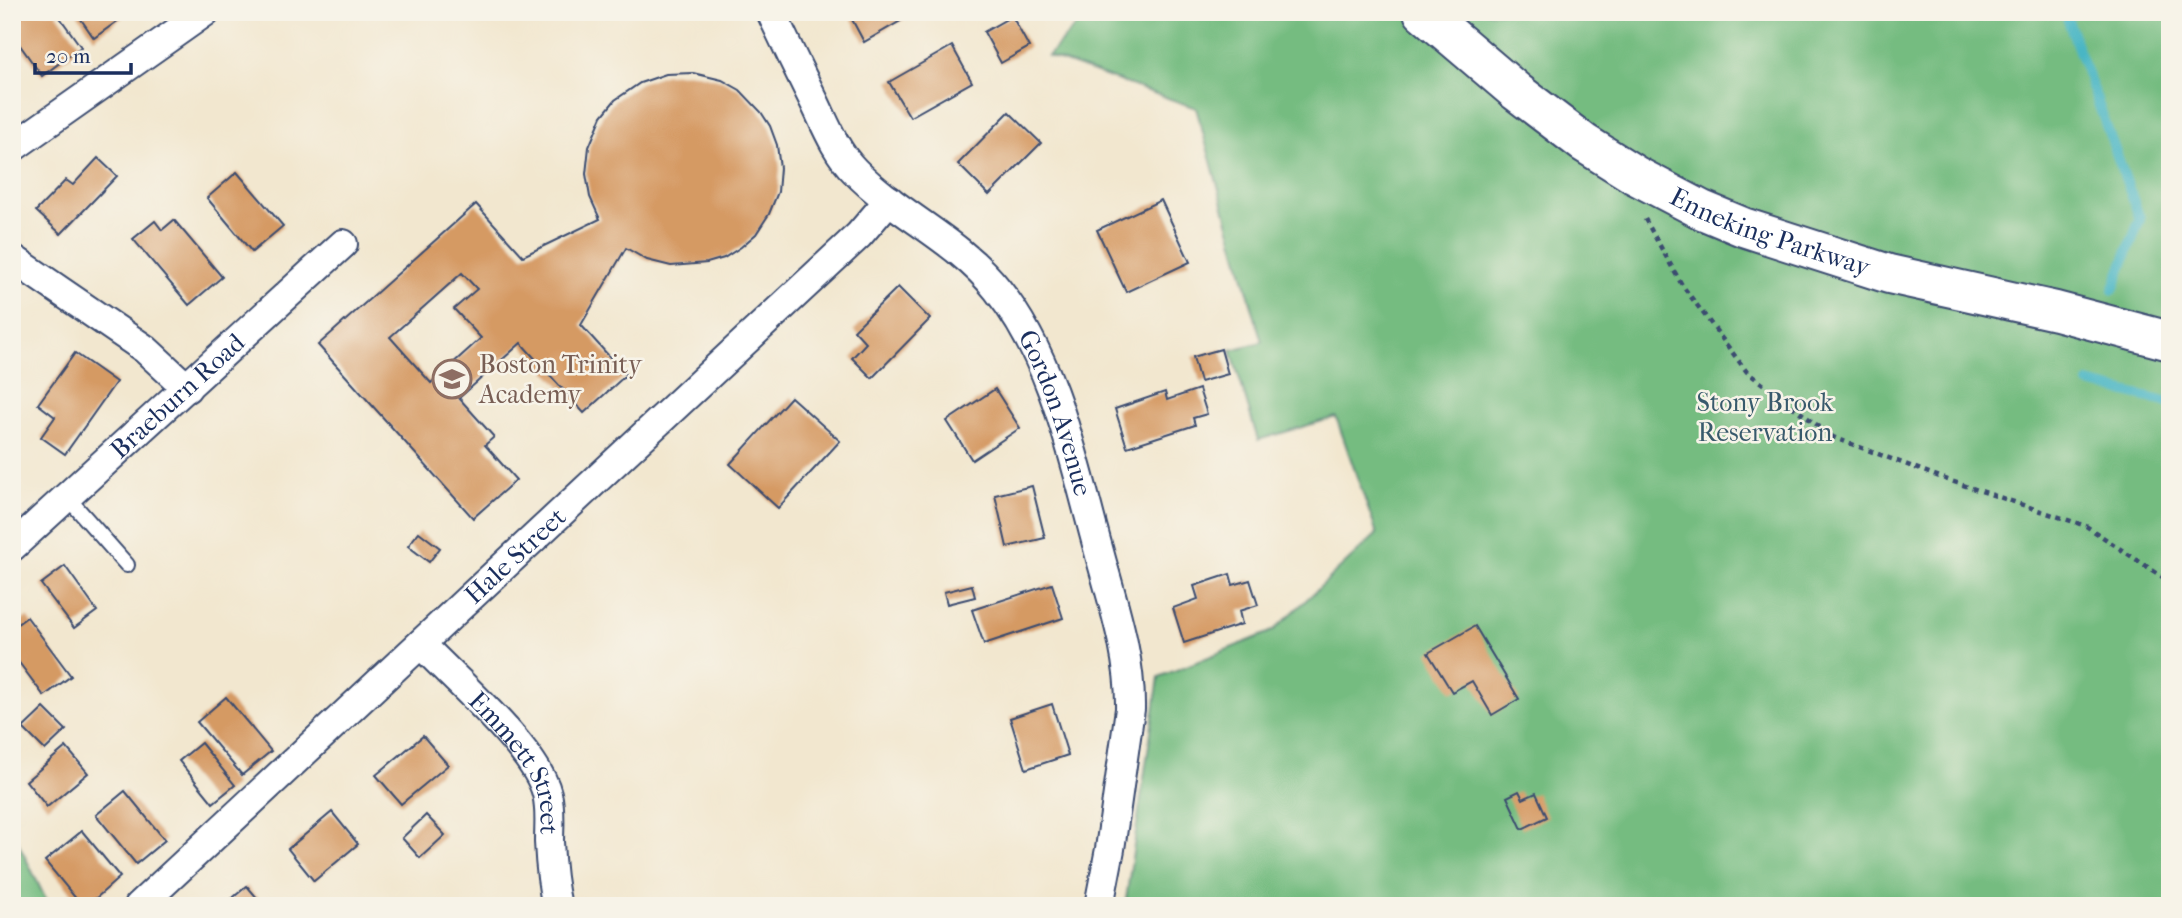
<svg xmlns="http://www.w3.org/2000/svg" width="2182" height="918" font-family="'IM FELL French Canon',serif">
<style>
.forest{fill:#74bc80;stroke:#48766f;stroke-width:2}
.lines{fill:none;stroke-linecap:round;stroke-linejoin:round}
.stream{stroke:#48b6c4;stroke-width:10}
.building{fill:#d59a63;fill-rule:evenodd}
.lane-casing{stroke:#3b4b6f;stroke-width:18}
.street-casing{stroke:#3b4b6f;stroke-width:32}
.secondary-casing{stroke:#3b4b6f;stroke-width:42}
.path{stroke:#3b4b6f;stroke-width:4.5;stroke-dasharray:5 5;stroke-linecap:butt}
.lane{stroke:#fff;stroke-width:14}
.street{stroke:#fff;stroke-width:28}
.secondary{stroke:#fff;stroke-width:38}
.labels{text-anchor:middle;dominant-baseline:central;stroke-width:5;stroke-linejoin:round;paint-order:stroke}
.street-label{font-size:26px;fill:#1b2f5e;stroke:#f7f3e8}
.education-label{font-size:26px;fill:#785e54;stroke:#f7f3e8;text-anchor:start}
.park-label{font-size:26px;fill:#385a6c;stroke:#f7f3e8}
</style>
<rect width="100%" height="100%" fill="#f7f3e8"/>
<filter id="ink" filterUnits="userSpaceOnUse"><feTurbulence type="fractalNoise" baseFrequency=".0143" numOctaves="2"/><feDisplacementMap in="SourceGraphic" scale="14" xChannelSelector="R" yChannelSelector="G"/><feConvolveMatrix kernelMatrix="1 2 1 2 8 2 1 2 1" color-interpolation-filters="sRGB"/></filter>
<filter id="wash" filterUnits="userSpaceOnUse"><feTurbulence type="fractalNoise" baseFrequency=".00686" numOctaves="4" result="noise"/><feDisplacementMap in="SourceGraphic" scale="28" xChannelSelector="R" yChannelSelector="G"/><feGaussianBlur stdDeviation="1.57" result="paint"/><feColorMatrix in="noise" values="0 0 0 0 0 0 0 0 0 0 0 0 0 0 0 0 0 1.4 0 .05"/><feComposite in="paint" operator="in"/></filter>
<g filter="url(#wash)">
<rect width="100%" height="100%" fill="#f2e7cf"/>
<g class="forest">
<polygon points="1083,12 2170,12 2170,906 1125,906 1159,677 1273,631 1377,534 1336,417 1258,440 1231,350 1262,342 1196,108 1048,56 1085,16"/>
<polygon points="12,830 49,906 12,906"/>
</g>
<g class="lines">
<g class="stream">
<polyline points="2065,12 2140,219 2113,290"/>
<polyline points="2088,383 2170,403"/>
</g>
</g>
<g id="blocks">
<g class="building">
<polygon points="27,12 56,12 81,47 42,76 12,34 12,23"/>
<polygon points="76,12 130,12 94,38"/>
<polygon points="848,12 916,12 864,42"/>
<polygon points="1012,16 1029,47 1001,63 984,32"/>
<polygon points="952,46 972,82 910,117 889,82"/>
<path d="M693,73L722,80L740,90L761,112L770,126L777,145L780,168L778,192L769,214L756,234L741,247L724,258L707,263L671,266L647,260L626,248L581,325L626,375L584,413L521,343L459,398L494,437L485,445L516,480L473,518L318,345L476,204L523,256L600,219L590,197L586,174L589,147L602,116L615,100L640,83L666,74ZM462,273L477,289L454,309L481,338L431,383L390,337Z"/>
<polygon points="1009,112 1041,143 989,195 958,164"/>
<polygon points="98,158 117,176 61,234 36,211 66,180 73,185"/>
<polygon points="237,172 283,226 252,252 207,198"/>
<polygon points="1161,200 1190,262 1126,292 1097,230"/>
<polygon points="174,220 222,277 189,305 133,239 155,221 162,230"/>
<polygon points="898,287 930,319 872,378 852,358 866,343 854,330"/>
<polygon points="1221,349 1228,374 1200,382 1193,357"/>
<polygon points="75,353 116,382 65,454 41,437 55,417 38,404"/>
<polygon points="995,389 1020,428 972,460 947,421"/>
<polygon points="1199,389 1207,414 1193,418 1195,425 1127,447 1115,409 1165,392 1167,400"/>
<polygon points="791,397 840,441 778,508 730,464"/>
<polygon points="1032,486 1045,538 1007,547 995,495"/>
<polygon points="419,532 440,548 429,562 408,546"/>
<polygon points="65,566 97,611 74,628 41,584"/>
<polygon points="1230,574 1233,585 1250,580 1258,605 1239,611 1242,624 1184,643 1173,608 1198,599 1194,586"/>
<polygon points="1052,584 1063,618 984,644 972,610"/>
<polygon points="972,585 975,597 947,604 944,592"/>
<polygon points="27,617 71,676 44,696 12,653 12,628"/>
<polygon points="1475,626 1519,699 1492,715 1472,681 1452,692 1428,653"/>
<polygon points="226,697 271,751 242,775 197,722"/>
<polygon points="1052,704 1068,755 1026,769 1010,718"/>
<polygon points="44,708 66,730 45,750 23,728"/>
<polygon points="423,736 448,765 401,804 376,775"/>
<polygon points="201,743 235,785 213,803 179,761"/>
<polygon points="66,747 88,773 47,807 26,781"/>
<polygon points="125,791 165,840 136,864 96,815"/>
<polygon points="1519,791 1523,799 1536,793 1547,817 1522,829 1507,797"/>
<polygon points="332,812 358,844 314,881 288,849"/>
<polygon points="426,815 445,835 420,858 402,838"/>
<polygon points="82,831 120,877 87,906 82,906 45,861"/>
<polygon points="247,886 264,906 223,906"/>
</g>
</g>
</g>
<g filter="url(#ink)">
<use href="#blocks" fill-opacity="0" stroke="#3b4b6f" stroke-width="2"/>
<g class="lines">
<defs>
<polyline id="lane" points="67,497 127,565"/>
<g id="street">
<path id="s1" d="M771,12C785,42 800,73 815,103C826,126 836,152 855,171C898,215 957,239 997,289C1055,361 1074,461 1098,548C1112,601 1131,654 1130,709L1110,849L1099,906"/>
<polyline points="12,148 205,12"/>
<polyline points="12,258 145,349 187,388"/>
<path id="s2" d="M12,547L343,244"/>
<path id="s3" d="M421,644C454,679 537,750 547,794C551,810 549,826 549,842C550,863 552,885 557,906"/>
<path id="s4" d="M139,906L859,235L889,200"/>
</g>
<g id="secondary">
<path id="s5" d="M1423,12L1517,92L1584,143L1635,175L1702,210L1743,227L1889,274L2056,311L2170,341"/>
</g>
</defs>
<use href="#lane" class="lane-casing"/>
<use href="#street" class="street-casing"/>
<use href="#secondary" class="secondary-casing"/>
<polyline class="path" points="1645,219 1682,285 1747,372 1833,437 1945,479 2086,526 2170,582"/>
<use href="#lane" class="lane"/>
<use href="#street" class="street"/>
<use href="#secondary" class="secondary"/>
</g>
</g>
<defs>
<symbol id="school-ring" viewBox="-11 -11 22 22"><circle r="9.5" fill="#f7f3e8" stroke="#8d6e63" stroke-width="1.5"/><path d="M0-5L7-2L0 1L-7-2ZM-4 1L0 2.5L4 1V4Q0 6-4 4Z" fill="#8d6e63"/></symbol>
</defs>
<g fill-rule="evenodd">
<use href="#school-ring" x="430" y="357" width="44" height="44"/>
</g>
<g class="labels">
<g class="street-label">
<text stroke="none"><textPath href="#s5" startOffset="415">Enneking Parkway</textPath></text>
<text stroke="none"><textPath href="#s2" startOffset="224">Braeburn Road</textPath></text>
<text stroke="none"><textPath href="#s1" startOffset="504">Gordon Avenue</textPath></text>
<text stroke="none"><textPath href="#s4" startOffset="514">Hale Street</textPath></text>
<text stroke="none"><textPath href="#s3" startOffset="156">Emmett Street</textPath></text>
</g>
<g class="education-label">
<text x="479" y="364">Boston Trinity<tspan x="479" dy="30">Academy</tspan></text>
</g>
<g class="park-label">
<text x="1765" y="402">Stony Brook<tspan x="1765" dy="30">Reservation</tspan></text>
</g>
</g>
<rect width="2182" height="918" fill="none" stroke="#f7f3e8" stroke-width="42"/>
<path d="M35 63v10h96v-10" fill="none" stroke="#1b2f5e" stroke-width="3.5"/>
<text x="46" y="63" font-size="21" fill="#1b2f5e" stroke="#f7f3e8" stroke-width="5" paint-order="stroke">20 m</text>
</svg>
